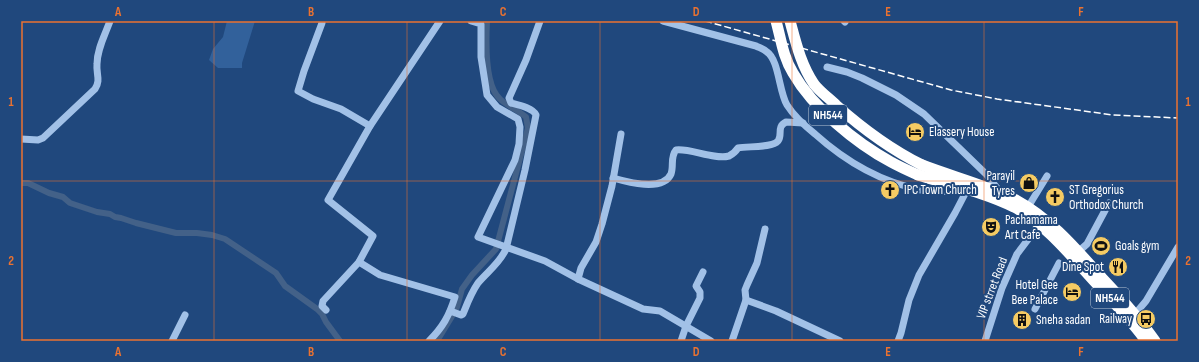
<svg xmlns="http://www.w3.org/2000/svg" width="1199" height="362" font-family="'Sofia Sans Condensed',sans-serif">
<style>
.green{fill:#32619b}
.lines{fill:none;stroke-linecap:round;stroke-linejoin:round}
.canal{stroke:#436188;stroke-width:6}
.minor{stroke:#a2c1e7;stroke-width:7}
.highway{stroke:#fff;stroke-width:11}
.rail{stroke:#fff;stroke-width:1.5;stroke-dasharray:7 3;stroke-linecap:butt}
.highway-bridge{stroke:#fff;stroke-width:11}
.grid{fill:none;stroke:#eb7230;stroke-width:1;stroke-opacity:0.55}
.labels{text-anchor:middle;dominant-baseline:central;stroke-width:4;stroke-linejoin:round;paint-order:stroke}
.shield{fill:#20487d;stroke:#bcc8d8;stroke-width:1}
.shield-label{font-size:12px;font-weight:bold;fill:#fff}
.poi-label{font-size:13px;fill:#fff;stroke:#20487d;text-anchor:start}
.street-label{font-size:13px;fill:#fff;stroke:#20487d}
.neatline{fill:none;stroke:#eb7230;stroke-width:1.5}
.grid-label{font-size:13px;text-anchor:middle;font-weight:bold;fill:#eb7230}
</style>
<rect width="100%" height="100%" fill="#20487d"/>
<polygon class="green" points="227,21 255,21 242,63 242,68 218,68 209,60 213,49 223,37"/>
<g class="lines">
<g class="canal">
<polyline points="21,183 28,183 49,193 63,197 70,203 97,212 110,214 115,217 121,218 136,223 176,233 197,233 212,235 225,239 276,273 285,286 317,309 322,314 326,322 340,341"/>
<path d="M437,341L451,318L457,307L462,289L472,275L496,249L528,128L526,117C518,110 507,106 500,99C484,85 486,41 487,21"/>
</g>
<g class="minor">
<polyline points="471,21 481,24 481,57 487,95 497,107 518,119 520,127 519,144 515,160 478,237 545,261 578,279"/>
<path d="M663,21L756,46C760,48 764,49 767,52C779,60 779,92 787,105C794,116 805,126 815,134C845,161 881,182 921,190C936,193 952,191 967,190L955,213L919,275L909,300L901,333L898,341"/>
<polyline points="844,21 845,22"/>
<polyline points="322,23 304,71 298,91 313,99 341,109 370,126"/>
<polyline points="827,67 847,72 862,78 896,95 924,114 987,175 1000,192"/>
<polyline points="621,134 612,186 602,224 596,242 581,268 578,279 643,309 660,311 711,341"/>
<path d="M21,139L38,140L43,138L95,89C101,80 96,74 97,64C97,49 105,35 110,21"/>
<path d="M613,178C627,182 663,192 671,174C674,166 670,157 676,150C690,148 714,160 729,156C733,154 736,151 738,148C748,146 772,148 778,141C783,135 776,127 786,122L803,123"/>
<polyline points="1028,207 1047,176"/>
<polyline points="1079,251 1087,244 1109,203"/>
<path d="M359,262L380,275L455,297C449,316 443,327 429,341"/>
<polyline points="746,300 776,311 840,341"/>
<polyline points="1035,309 1059,263"/>
<polyline points="326,310 322,306 323,301 359,262 373,236 328,200 370,126 440,21"/>
<path d="M450,312H453L461,315L463,314C467,304 471,293 478,283C487,272 500,263 506,249L525,170L536,115C533,108 519,105 511,103L509,98L526,60L540,21"/>
<polyline points="1135,314 1146,301 1178,247"/>
<polyline points="172,341 185,315"/>
<polyline points="681,341 686,326 700,298 700,292 696,286 703,272"/>
<polyline points="732,341 746,300 745,290 747,285 757,263 765,229"/>
<polyline points="985,341 1002,288 1017,254 1039,225"/>
</g>
<g class="highway">
<path d="M922,165C953,177 986,185 1016,200C1051,219 1076,249 1102,278C1121,298 1139,318 1155,341"/>
<path d="M918,175C950,185 984,192 1014,207C1047,225 1071,256 1096,283C1113,302 1131,320 1146,341"/>
</g>
<polyline class="rail" points="705,21 951,90 997,99 1113,115 1178,118"/>
<g class="highway-bridge">
<path d="M776,21C781,39 783,57 793,73C813,108 856,143 891,162C900,167 909,171 918,175"/>
<path d="M790,21C796,43 801,65 814,84C820,92 829,98 836,105C863,129 890,149 922,165"/>
</g>
</g>
<path class="grid" d="M214,21V341M407,21V341M600,21V341M792,21V341M984,21V341M21,181H1178"/>
<defs>
<symbol id="hotel-disc" viewBox="-11 -11 22 22"><circle r="9.5" fill="#f5cb63" stroke="#20487d"/><path d="M-6-4.5h1.5V1H6V5H4.5V3h-9V5H-6ZM-4 0a1.8 1.8 0 1 1 3.6 0ZM.5 0V-2.5h3Q6-2.5 6 0Z" fill="#111"/></symbol>
<symbol id="shop-disc" viewBox="-11 -11 22 22"><circle r="9.5" fill="#f5cb63" stroke="#20487d"/><path d="M-5-2.5h2.3a2.7 3.5 0 0 1 5.4 0H5L5.5 6h-11ZM-1.5-2.5h3a1.5 2.3 0 0 0-3 0Z" fill="#111"/></symbol>
<symbol id="church-disc" viewBox="-11 -11 22 22"><circle r="9.5" fill="#f5cb63" stroke="#20487d"/><path d="M-1.2-6h2.4v3.5h3.3v2.4h-3.3V6h-2.4V-.1h-3.3v-2.4h3.3Z" fill="#111"/></symbol>
<symbol id="theatre-disc" viewBox="-11 -11 22 22"><circle r="9.5" fill="#f5cb63" stroke="#20487d"/><path d="M-5-5.5Q0-4 5-5.5V0Q5 5 0 6Q-5 5-5 0ZM-3.3-2.5H-1v1.5H-3.3ZM1-2.5H3.3v1.5H1ZM-2.8 1Q0 5.5 2.8 1Z" fill="#111"/></symbol>
<symbol id="stadium-disc" viewBox="-11 -11 22 22"><circle r="9.5" fill="#f5cb63" stroke="#20487d"/><path d="M0-5a6.5 5 0 1 0 0 10a6.5 5 0 1 0 0-10ZM-3.5-1.8h7v3.6h-7Z" fill="#111"/></symbol>
<symbol id="restaurant-disc" viewBox="-11 -11 22 22"><circle r="9.5" fill="#f5cb63" stroke="#20487d"/><path d="M-5-6h1v4h1v-4h1v4h1v-4h1v5L-1.5 .5V6h-2V.5L-5-1ZM5-6V6H3V1.5H1.5Q1.5-4 5-6Z" fill="#111"/></symbol>
<symbol id="bus-disc" viewBox="-11 -11 22 22"><circle r="9.5" fill="#f5cb63" stroke="#20487d"/><path d="M-5-6H5V4H4V6H2V4H-2V6H-4V4H-5ZM-3.5-4V0h7V-4ZM-3.5 1.2v1.5H-2V1.2ZM2 1.2v1.5H3.5V1.2Z" fill="#111"/></symbol>
<symbol id="building-disc" viewBox="-11 -11 22 22"><circle r="9.5" fill="#f5cb63" stroke="#20487d"/><path d="M-4-6H4V6H1V3H-1V6H-4ZM-2.5-4.3h1.7v1.8h-1.7ZM.8-4.3h1.7v1.8H.8ZM-2.5-1h1.7V.8h-1.7ZM.8-1h1.7V.8H.8Z" fill="#111"/></symbol>
</defs>
<g fill-rule="evenodd">
<use href="#hotel-disc" x="904" y="121" width="22" height="22"/>
<use href="#shop-disc" x="1018" y="172" width="22" height="22"/>
<use href="#church-disc" x="879" y="179" width="22" height="22"/>
<use href="#church-disc" x="1044" y="186" width="22" height="22"/>
<use href="#theatre-disc" x="980" y="216" width="22" height="22"/>
<use href="#stadium-disc" x="1090" y="235" width="22" height="22"/>
<use href="#restaurant-disc" x="1107" y="256" width="22" height="22"/>
<use href="#hotel-disc" x="1061" y="281" width="22" height="22"/>
<use href="#bus-disc" x="1135" y="308" width="22" height="22"/>
<use href="#building-disc" x="1011" y="309" width="22" height="22"/>
</g>
<g class="labels">
<g class="shield">
<rect x="809" y="105" width="38" height="20" rx="3"/>
<rect x="1091" y="288" width="38" height="20" rx="3"/>
</g>
<g class="shield-label">
<text x="828" y="115">NH544</text>
<text x="1110" y="298">NH544</text>
</g>
<g class="poi-label">
<text x="929" y="132">Elassery House</text>
<text x="1015" y="176" text-anchor="end">Parayil<tspan x="1015" dy="15">Tyres</tspan></text>
<text x="904" y="190">IPC Town Church</text>
<text x="1069" y="190">ST Gregorius<tspan x="1069" dy="15">Orthodox Church</tspan></text>
<text x="1005" y="220">Pachamama<tspan x="1005" dy="15">Art Cafe</tspan></text>
<text x="1115" y="246">Goals gym</text>
<text x="1104" y="267" text-anchor="end">Dine Spot</text>
<text x="1058" y="285" text-anchor="end">Hotel Gee<tspan x="1058" dy="15">Bee Palace</tspan></text>
<text x="1132" y="319" text-anchor="end">Railway</text>
<text x="1036" y="320">Sneha sadan</text>
</g>
<g class="street-label">
<text transform="translate(992 288) rotate(-69)">VIP strret Road</text>
</g>
</g>
<rect width="1199" height="362" fill="none" stroke="#20487d" stroke-width="44"/>
<rect x="22" y="22" width="1155" height="318" class="neatline"/>
<g class="grid-label">
<text x="118" y="16">A</text>
<text x="311" y="16">B</text>
<text x="503" y="16">C</text>
<text x="696" y="16">D</text>
<text x="888" y="16">E</text>
<text x="1081" y="16">F</text>
<text x="11" y="106">1</text>
<text x="1188" y="106">1</text>
<text x="11" y="265">2</text>
<text x="1188" y="265">2</text>
<text x="118" y="356">A</text>
<text x="311" y="356">B</text>
<text x="503" y="356">C</text>
<text x="696" y="356">D</text>
<text x="888" y="356">E</text>
<text x="1081" y="356">F</text>
</g>
</svg>
